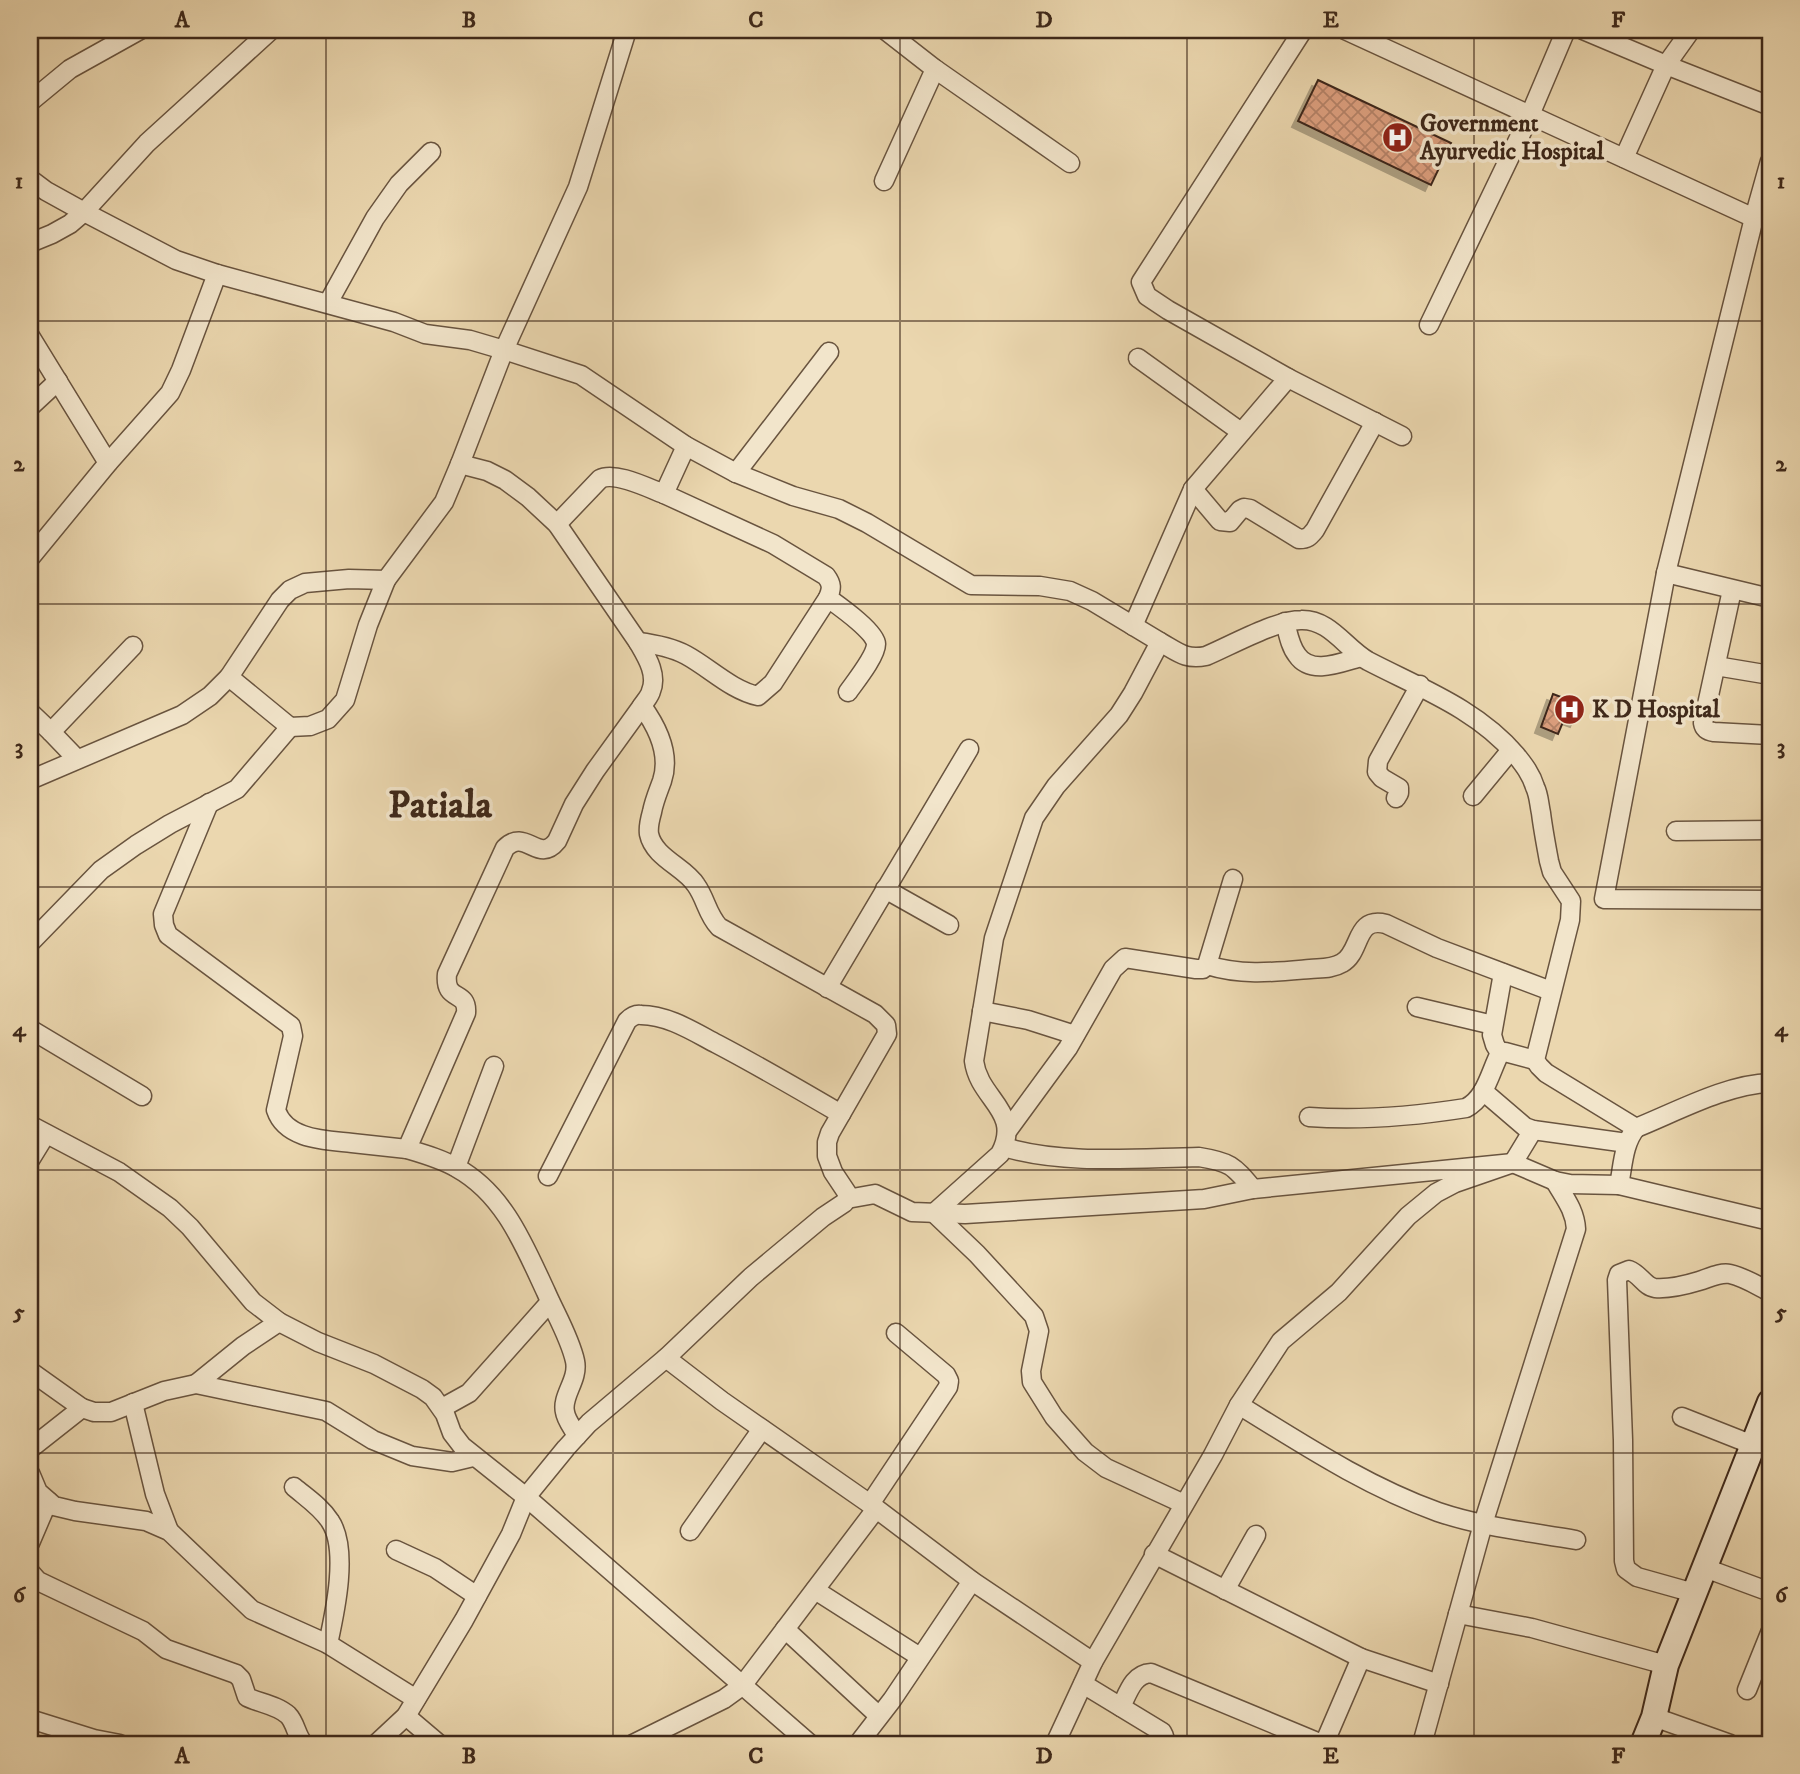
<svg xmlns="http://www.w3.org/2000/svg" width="1800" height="1774" font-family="'IM FELL DW Pica',serif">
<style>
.building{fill:url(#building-cross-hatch);stroke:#3e281a;stroke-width:2;filter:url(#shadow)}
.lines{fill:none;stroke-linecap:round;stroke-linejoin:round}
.street-casing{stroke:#69543f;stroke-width:21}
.secondary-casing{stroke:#3e281a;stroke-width:28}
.street{stroke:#f2e5cb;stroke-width:18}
.secondary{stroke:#f2e5cb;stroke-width:24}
.grid{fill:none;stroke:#3e281a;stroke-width:2;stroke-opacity:0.55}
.labels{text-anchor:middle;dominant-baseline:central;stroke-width:7;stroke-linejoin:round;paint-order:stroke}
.poi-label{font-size:24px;font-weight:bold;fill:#3e281a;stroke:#f2e5cb;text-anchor:start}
.town-label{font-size:38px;font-weight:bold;fill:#3e281a;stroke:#f2e5cb}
.neatline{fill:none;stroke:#3e281a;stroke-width:2.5}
.grid-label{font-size:23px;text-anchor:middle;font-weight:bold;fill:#3e281a}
</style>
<defs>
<pattern id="building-cross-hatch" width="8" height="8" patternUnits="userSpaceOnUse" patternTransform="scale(1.75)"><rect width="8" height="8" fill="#db9e7d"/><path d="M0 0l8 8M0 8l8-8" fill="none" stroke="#b38166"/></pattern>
<filter id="shadow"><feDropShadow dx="-6" dy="6" stdDeviation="0" flood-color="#0004"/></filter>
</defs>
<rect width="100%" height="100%" fill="#ebd7af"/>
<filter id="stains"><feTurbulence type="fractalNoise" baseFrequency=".00286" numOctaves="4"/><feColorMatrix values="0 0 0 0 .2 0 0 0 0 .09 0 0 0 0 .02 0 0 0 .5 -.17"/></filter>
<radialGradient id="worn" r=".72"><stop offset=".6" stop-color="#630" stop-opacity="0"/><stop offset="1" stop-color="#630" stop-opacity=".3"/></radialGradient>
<g class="building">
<polygon points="1318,80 1451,143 1431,185 1298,121"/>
<polygon points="1553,694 1582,705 1576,721 1565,717 1558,734 1541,727"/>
</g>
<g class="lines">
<defs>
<g id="street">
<polyline points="885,30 935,69 1070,163"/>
<polyline points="1345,30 1754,218"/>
<polyline points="1583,30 1666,65 1770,106"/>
<polyline points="30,102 70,69 140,30"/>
<polyline points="1624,158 1666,65 1691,30"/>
<polyline points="1770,161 1754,218 1666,573 1604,899 1770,900"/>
<path d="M30,179L46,191L84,212L176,260L217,274L394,322L425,334L470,340L504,350L581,375L686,446L736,473L793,496L839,509L867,523L971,585L1040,586L1070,591L1092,601L1160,642L1133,693L1119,715L1056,786L1034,818L994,938L974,1061C979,1100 1023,1111 1000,1154L934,1213L977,1254L1034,1316L1039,1331L1031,1371L1032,1382L1054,1417L1085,1452L1106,1468L1184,1504"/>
<polyline points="884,181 935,69"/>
<polyline points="30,243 52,234 70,224 84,212 147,143 271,30"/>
<polyline points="328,303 375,218 399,184 431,152"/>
<polyline points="1429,325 1530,115 1566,30"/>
<polyline points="30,336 108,463"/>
<polyline points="1138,358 1241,432"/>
<polyline points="1288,378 1402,436"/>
<polyline points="30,407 58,381"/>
<path d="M686,446L664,494L773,544L826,576C832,584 832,588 828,598C839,606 876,632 876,644C876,656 855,682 848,692"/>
<polyline points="736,473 829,352"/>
<path d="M1193,489L1220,521L1230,522L1240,510L1244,508L1250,509L1299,539C1308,539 1310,536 1315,530L1375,422"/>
<path d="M557,524L600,479C615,471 648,488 664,494"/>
<polyline points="30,558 108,463 170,393 181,370 217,274"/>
<polyline points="1666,573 1770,598"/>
<path d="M1732,590L1703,723C1704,729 1707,731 1714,732L1770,735"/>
<path d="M1285,622C1288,633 1290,646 1297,655C1311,676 1342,662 1361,657"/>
<polyline points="1133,626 1193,489 1288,378 1168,310 1147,296 1141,282 1303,30"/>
<path d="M638,642C654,644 671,647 686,655C710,668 731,690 758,696L773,683L828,598"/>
<path d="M1160,642C1178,652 1185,660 1206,656C1230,646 1276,620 1301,620C1330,619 1345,648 1368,661C1420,688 1477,709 1516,755C1524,765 1531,774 1535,787C1539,795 1539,804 1541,813C1543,829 1546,845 1549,861L1552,872L1571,901L1570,920L1535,1060L1539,1066L1546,1073L1636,1128C1623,1144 1623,1166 1619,1185"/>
<polyline points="1716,666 1770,675"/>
<polyline points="30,712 51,732"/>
<polyline points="290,727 310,726 328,719 345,700 368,625 386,580"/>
<polyline points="77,759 51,732 133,646"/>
<polyline points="30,778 37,777 182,715 210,696 229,677 280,600 290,590 305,583 349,579 386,580 444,502 460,464 504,350 578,187 627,30"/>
<polyline points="1473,796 1511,750"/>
<polyline points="1396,798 1399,793 1399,788 1382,778 1377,772 1378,761 1420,685"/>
<path d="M209,803L163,914L164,925L168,935L291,1026L293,1036L276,1110C286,1140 326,1140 352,1143C371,1145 389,1147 407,1149"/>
<polyline points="1676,831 1770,830"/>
<polyline points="885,889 949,925"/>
<polyline points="30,943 101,870 136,845 170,824 237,789 290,727 229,677"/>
<path d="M1207,965C1242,976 1275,972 1310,969C1321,968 1332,969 1342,963C1362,952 1354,916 1386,924L1437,948L1551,991"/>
<polyline points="827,988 969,749"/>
<polyline points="1417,1007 1493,1025"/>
<polyline points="982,1011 1028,1020 1075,1035"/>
<polyline points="30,1029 142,1096"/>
<polyline points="1500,1053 1495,1045 1492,1035 1503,973"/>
<polyline points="1483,1091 1525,1127 1533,1130 1627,1143"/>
<path d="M1309,1117C1361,1121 1415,1116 1466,1108C1486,1098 1490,1072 1500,1053L1505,1052L1535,1060"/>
<polyline points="30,1125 119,1172 170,1208 190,1227 253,1302 279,1322 318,1342 374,1364 422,1389 433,1397 445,1414 452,1433 462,1446 526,1497 810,1744"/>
<path d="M1636,1128C1676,1112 1727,1084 1770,1083"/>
<polyline points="1008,1130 1068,1048 1113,969 1125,958 1196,969 1203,969 1207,965 1233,879"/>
<path d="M1004,1147C1065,1165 1136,1158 1199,1157C1230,1162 1233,1165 1253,1189"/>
<polyline points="30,1160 46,1134"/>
<polyline points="456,1167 494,1066"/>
<path d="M548,1176L627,1021C631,1017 635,1014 641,1015C668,1015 694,1032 717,1044C759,1066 800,1090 841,1114"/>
<polyline points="847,1199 875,1194 912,1212 965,1214 1204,1199 1253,1189 1513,1163 1555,1181 1570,1184 1619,1185 1770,1221"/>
<polyline points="666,1358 722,1401 870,1504 972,1581 1093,1662"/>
<polyline points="30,1371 82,1408 94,1412 111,1412 164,1391 196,1384 326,1411 373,1440 412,1456 452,1462 473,1457"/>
<polyline points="196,1384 243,1346 279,1322"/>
<polyline points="133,1403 155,1494 169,1531"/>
<path d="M1239,1405C1304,1445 1366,1486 1438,1512C1482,1527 1530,1532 1576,1540"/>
<polyline points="442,1408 469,1393 550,1302"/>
<polyline points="1682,1417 1753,1445"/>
<path d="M577,1436C573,1428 566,1420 565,1412C561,1396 579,1380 575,1361C570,1338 555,1313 546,1292C524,1245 504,1194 457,1168C442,1159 424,1154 407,1149L466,1013C468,989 444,1003 447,974L505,848C526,827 538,865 557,841L574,804L595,771L642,706"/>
<polyline points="30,1449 82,1408"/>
<polyline points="30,1473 38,1492 54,1506 75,1511 146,1521 169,1531 252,1610 328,1644 416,1699"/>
<path d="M294,1487C307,1498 321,1507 330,1521C349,1549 335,1612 328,1644"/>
<polyline points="870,1504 948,1387 949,1381 946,1375 896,1333"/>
<polyline points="690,1531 762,1429"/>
<polyline points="30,1543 48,1501"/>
<polyline points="396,1550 435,1568 477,1596"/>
<polyline points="1154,1554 1361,1658 1439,1684"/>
<polyline points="1705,1568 1770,1592"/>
<path d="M30,1572L38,1581L143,1631L166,1649L236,1674L241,1679L247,1697C259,1703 277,1705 288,1715C296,1723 296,1736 304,1744"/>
<polyline points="815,1590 920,1657"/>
<polyline points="1225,1590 1256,1535"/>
<path d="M1694,1593L1637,1577L1626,1569L1624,1561L1623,1440L1617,1280L1619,1274L1629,1270C1640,1274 1645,1287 1655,1288C1669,1289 1686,1285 1699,1281C1709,1278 1720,1272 1730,1274C1744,1277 1758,1286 1770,1292"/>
<polyline points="1458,1614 1532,1628 1666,1665"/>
<polyline points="785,1629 879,1716"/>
<polyline points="1083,1684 1162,1732 1164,1736 1162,1744"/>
<polyline points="1747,1690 1770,1633"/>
<path d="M1121,1707C1128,1693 1133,1674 1151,1673L1322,1744"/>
<polyline points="406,1716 439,1744"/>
<polyline points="1654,1717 1730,1744"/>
<polyline points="30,1719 94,1739 120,1744"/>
<path d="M376,1744L406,1716L464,1620L511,1534L526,1497L566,1448L589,1423L666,1358L751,1277L823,1217L844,1203L847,1199V1193L833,1172L827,1156V1142L830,1133L887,1034L886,1025L875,1014L719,927C707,914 706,899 696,885C685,867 654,858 649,834C648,827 650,819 652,812C654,801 658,792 662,781C671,754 658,728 642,706C645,701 650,696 651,691C658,674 646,656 638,642L557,524L528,497L505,480L487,471L460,464"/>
<polyline points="633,1744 724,1699 742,1686 876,1509"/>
<polyline points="858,1744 892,1700 972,1581"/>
<polyline points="1055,1744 1093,1662 1213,1455 1239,1405 1281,1341 1339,1292 1408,1216 1436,1193 1455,1183 1513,1163 1533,1130"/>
<polyline points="1324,1744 1361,1658"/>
<path d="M1422,1744L1483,1524L1576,1229C1575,1210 1564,1197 1555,1181"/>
</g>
<polyline id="secondary" points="1643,1744 1654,1717 1666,1665 1770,1402"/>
</defs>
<use href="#street" class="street-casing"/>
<use href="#secondary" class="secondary-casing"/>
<use href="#street" class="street"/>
<use href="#secondary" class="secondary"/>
</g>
<path class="grid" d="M326,30V1744M613,30V1744M900,30V1744M1187,30V1744M1474,30V1744M30,321H1770M30,604H1770M30,887H1770M30,1170H1770M30,1453H1770"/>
<defs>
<symbol id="hospital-disc" viewBox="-11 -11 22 22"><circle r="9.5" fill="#8f2418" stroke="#f2e5cb"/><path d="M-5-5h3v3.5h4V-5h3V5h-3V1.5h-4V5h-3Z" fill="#fff"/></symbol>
</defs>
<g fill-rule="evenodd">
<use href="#hospital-disc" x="1380" y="120" width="35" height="35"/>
<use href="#hospital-disc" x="1552" y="692" width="35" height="35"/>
</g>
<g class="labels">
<g class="poi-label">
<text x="1420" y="124">Government<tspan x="1420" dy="28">Ayurvedic Hospital</tspan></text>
<text x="1592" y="710">K D Hospital</text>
</g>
<g class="town-label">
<text x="440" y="806">Patiala</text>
</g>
</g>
<rect width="1800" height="1774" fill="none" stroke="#ebd7af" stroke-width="77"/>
<rect x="38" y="38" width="1724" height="1698" class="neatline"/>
<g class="grid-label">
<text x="182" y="27">A</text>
<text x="469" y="27">B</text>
<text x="756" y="27">C</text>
<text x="1044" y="27">D</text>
<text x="1331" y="27">E</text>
<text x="1618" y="27">F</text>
<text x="19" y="188">1</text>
<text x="1781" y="188">1</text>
<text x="19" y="471">2</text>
<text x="1781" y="471">2</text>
<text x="19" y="754">3</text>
<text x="1781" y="754">3</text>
<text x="19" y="1036">4</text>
<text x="1781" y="1036">4</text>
<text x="19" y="1319">5</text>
<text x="1781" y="1319">5</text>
<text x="19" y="1602">6</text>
<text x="1781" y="1602">6</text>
<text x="182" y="1763">A</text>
<text x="469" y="1763">B</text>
<text x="756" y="1763">C</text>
<text x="1044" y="1763">D</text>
<text x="1331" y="1763">E</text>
<text x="1618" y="1763">F</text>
</g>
<rect width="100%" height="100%" filter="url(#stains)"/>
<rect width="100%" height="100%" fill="url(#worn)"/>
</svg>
